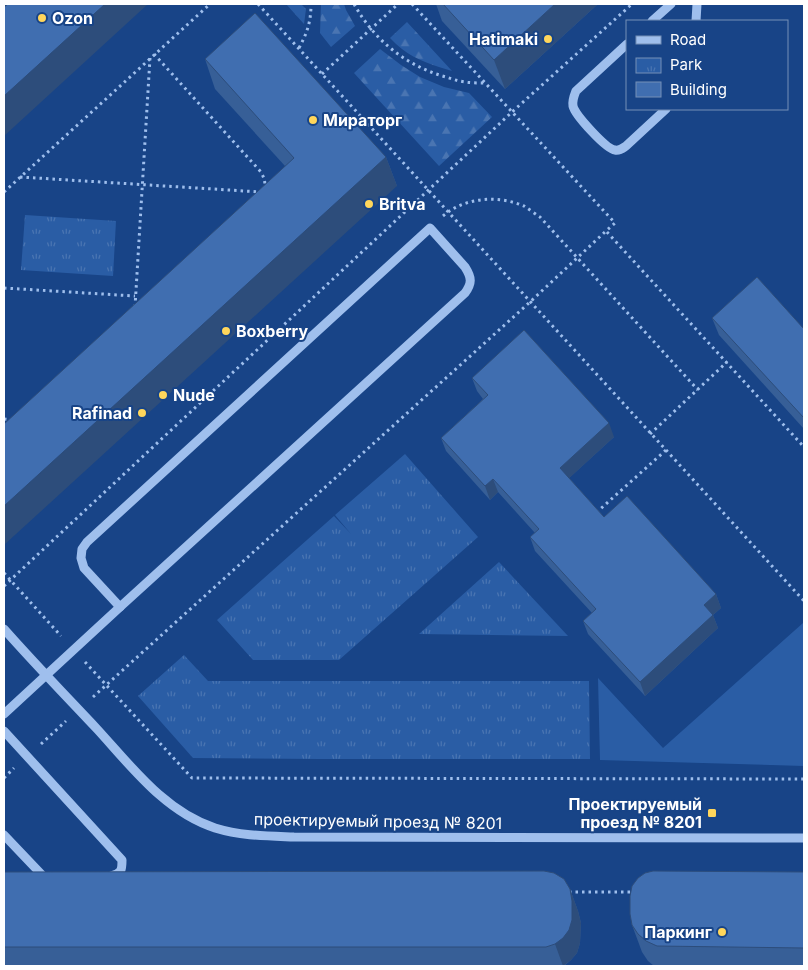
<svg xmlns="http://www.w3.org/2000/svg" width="808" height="970" font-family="Inter,sans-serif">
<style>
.green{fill:#2a5da5}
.forest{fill:url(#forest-firs)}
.park{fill:url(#park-tufts)}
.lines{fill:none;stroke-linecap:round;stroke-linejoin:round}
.path{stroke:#9fbfed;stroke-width:3;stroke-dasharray:2.5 4;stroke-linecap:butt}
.minor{stroke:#9fbfed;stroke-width:9}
.wall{fill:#375f97}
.shaded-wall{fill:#2d4d7b}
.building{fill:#406eb0;stroke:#2d4d7b}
.poi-dot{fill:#ffd65b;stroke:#184487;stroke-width:2}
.labels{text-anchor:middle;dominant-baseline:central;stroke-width:4;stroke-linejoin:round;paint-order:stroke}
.poi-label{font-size:16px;font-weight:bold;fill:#fff;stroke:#184487;text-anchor:start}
.street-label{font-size:16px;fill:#fff;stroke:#184487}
</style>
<defs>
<pattern id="forest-firs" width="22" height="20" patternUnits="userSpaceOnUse" patternTransform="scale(1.25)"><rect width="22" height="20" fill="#2a5da5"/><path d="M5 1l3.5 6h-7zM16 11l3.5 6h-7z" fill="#4a75b2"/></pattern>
<pattern id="park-tufts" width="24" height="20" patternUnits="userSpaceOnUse" patternTransform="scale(1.25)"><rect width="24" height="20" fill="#2a5da5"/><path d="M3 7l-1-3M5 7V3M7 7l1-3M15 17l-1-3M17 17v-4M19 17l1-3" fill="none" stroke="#4a75b2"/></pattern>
</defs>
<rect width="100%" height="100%" fill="#184487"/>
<polygon class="green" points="803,623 804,624 804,766 600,760 598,678 663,748"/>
<g class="forest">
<polygon points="286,4 301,4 306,9 304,24"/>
<polygon points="321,4 344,4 346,10 355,26 331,47 320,33"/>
<path d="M407,22L452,71C435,66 416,60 402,49C398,46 394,42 390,38Z"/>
<polygon points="380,49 401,65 420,77 444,87 469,93 492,117 439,166 354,73"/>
</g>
<g class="park">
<polygon points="25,215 116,221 113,276 21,270"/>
<polygon points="405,454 478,537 339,660 253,660 217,620 334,516 351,534 335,515"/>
<polygon points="499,562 568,636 419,634"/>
<polygon points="184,655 208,681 589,681 590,759 321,759 193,758 138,696"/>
</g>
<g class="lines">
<g class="path">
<polyline points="258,4 666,450 597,512"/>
<path d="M354,4C374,40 406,66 446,77C452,79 458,81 465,82C471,83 478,83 484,83"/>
<polyline points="412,4 615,223 606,231 804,447"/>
<path d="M299,48C307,33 311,22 311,4"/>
<path d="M154,54L261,172C264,178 266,182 264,189"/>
<polyline points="322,74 398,4"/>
<polyline points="20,177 261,192"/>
<polyline points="4,192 210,4"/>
<path d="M443,216C465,197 498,195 524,206C529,209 535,214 540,217L698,390"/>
<polyline points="4,288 135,296"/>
<polyline points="135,307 150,58"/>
<polyline points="4,419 11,420"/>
<polyline points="650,434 727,362"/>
<polyline points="666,450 804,601"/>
<polyline points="4,573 61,636"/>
<polyline points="4,586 512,112 632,4"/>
<polyline points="85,662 192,778 804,779"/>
<polyline points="93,697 530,302 606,231"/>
<polyline points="41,744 66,721"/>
<polyline points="4,778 14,768"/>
<polyline points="569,892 633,892"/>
</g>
<g class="minor">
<polyline points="652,21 671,4"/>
<polyline points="696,21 697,4"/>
<path d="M627,44L576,91C574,96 572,100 573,106C575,115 606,149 615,150C620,151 623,148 626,146L666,109"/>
<path d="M430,228L465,267C472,278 472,283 465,293L120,607L84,568L81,558L82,549L87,542Z"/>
<path d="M4,629C34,663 66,696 97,729C131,766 165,812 215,828C241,836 267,836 294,837L804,838"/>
<polyline points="4,714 120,607"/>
<path d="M4,731L122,860C122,870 122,873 111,876"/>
<polyline points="4,835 43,876"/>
</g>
</g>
<g class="wall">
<polygon points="436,4 598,4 505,89 442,21"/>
<polygon points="205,59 386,157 397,186 285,166 215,89"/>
<polygon points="712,318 804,329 804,429 719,335"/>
<polygon points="472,378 614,437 569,478 604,517 716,594 721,608 713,615 718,628 645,696 588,634 583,621 592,613 535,551 530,537 535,533 498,492 490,500 446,451 441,438 483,399 477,391"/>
<polygon points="4,872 570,889 578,911 581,923 580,943 577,953 571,960 564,966 4,966"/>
<polygon points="804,872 804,966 654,966 648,961 642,952 632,925"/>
</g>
<g class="shaded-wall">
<polygon points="105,4 148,4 4,136 4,96"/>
<polygon points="555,4 598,4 505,89 494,60"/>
<polygon points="386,157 397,186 4,545 4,506"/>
<polygon points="609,423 614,437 565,482 560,468"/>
<polygon points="493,479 498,492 490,500 485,486"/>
<polygon points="716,594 721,608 713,615 718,628 645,696 640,682 704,605"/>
<polygon points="570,889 578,911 581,923 580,943 577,953 571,960 563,966 555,944"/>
</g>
<g class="building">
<polygon points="8,4 105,4 4,96 4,7"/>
<polygon points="443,4 555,4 494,60"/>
<polygon points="255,13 386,157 4,506 4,424 294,158 205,59"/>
<polygon points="757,277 804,329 804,418 712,318"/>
<polygon points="524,330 609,423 560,468 604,517 627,496 716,594 704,605 713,615 640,682 583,621 596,609 530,537 539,529 493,479 485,486 441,438 488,395 472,378"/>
<polygon points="544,871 554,873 564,879 570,889 572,901 572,920 569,930 563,938 555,944 546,947 4,947 4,872"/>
<polygon points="653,871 804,872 804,948 657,946 646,941 638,934 632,925 630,914 630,896 632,886 638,878 645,873"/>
</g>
<g class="poi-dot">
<circle cx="42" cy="18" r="5"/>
<circle cx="548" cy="39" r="5"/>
<circle cx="313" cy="120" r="5"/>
<circle cx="369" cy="204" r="5"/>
<circle cx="226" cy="331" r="5"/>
<circle cx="163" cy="395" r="5"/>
<circle cx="142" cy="413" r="5"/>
<rect x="707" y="808" width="10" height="10" rx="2.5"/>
<circle cx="722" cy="932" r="5"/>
</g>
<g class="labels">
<g class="poi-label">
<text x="52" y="18">Ozon</text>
<text x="538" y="39" text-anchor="end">Hatimaki</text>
<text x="323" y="120">Мираторг</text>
<text x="379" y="204">Britva</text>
<text x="236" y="331">Boxberry</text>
<text x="173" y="395">Nude</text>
<text x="132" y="413" text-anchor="end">Rafinad</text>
<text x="702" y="804" text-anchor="end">Проектируемый<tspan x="702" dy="18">проезд № 8201</tspan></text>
<text x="712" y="932" text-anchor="end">Паркинг</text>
</g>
<g class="street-label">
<text transform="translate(378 821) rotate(1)">проектируемый проезд № 8201</text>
</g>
</g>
<rect width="808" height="970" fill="none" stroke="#ffffff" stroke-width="10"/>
<rect x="626" y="20" width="162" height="90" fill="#184487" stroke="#748fb7"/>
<rect x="636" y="36" width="25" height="8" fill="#9fbfed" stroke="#748fb7"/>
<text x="670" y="45" font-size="15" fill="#ffffff">Road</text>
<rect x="636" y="58" width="25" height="15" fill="url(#park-tufts)" stroke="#748fb7"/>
<text x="670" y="70" font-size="15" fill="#ffffff">Park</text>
<rect x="636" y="82" width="25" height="15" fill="#406eb0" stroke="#748fb7"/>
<text x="670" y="95" font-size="15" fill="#ffffff">Building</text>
</svg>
